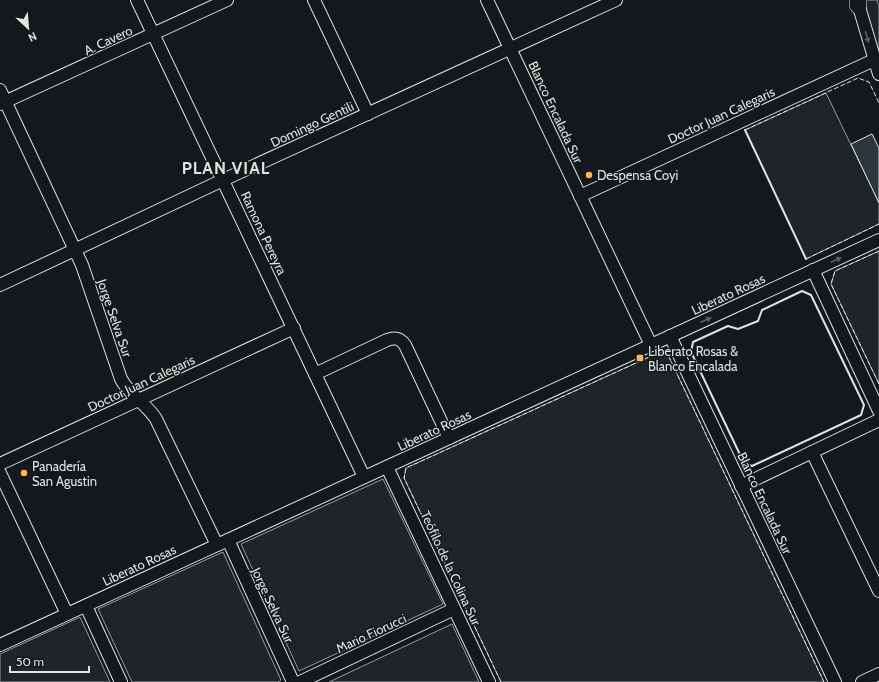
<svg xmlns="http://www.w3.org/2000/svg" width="879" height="682" font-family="Cabin,sans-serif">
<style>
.green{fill:#202428;stroke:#939e99}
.building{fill:#2c363c;stroke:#d8e6dc}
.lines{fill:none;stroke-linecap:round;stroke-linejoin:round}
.minor-casing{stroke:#d8e6dc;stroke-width:14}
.highway-casing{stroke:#d8e6dc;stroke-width:18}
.minor{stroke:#14181c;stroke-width:12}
.highway{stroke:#14181c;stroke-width:17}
.fence{stroke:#d8e6dc;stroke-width:1;stroke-dasharray:5 2;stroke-linecap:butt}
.wall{stroke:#d8e6dc;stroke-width:2}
.oneway{fill:#59605f}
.poi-dot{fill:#ffb74d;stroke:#14181c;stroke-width:1.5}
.labels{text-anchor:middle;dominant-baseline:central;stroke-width:3;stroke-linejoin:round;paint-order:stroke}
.street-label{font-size:13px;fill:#d8e6dc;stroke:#14181c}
.poi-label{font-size:13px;fill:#d8e6dc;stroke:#14181c;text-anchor:start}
.district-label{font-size:17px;font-weight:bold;letter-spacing:1px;fill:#d8e6dc;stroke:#14181c}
</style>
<rect width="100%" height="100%" fill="#14181c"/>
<g class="green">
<polygon points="864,0 877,0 879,7 879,59 871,33"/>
<polygon points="826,93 879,203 879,224 806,259 745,130"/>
<polygon points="879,251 879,384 831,284 835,271"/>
<polygon points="660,352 668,355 824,682 501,682 404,478 406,468"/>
<polygon points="383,479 443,604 299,671 241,544"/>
<polygon points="223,552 281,680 278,682 132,682 98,609"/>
<polygon points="80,617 110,682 0,682 0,654"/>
<polygon points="452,624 479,682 329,682"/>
</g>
<polygon class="building" points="872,134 879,148 879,203 851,144"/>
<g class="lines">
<defs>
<g id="minor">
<polyline points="137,0 364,477"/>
<polyline points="314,0 368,114"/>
<polyline points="487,0 651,345"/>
<polyline points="857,0 879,74"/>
<path d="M0,90L82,265L121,379C129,395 147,404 156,419L217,545"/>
<polyline points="0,104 227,0"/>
<polyline points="580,196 874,60"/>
<polyline points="813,270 879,411"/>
<polyline points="0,285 223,180 616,0"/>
<polyline points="670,336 835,682"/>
<path d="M315,374L387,340C395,337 400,338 405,345L449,438"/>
<polyline points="812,452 879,591"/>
<polyline points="0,464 294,328"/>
<polyline points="387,467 489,682"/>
<polyline points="0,473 67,614"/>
<polyline points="741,486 879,420"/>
<polyline points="228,540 293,682"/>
<polyline points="86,606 121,682"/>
<polyline points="0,645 879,240"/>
<polyline points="300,682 454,609"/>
<polyline points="862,682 879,674"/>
</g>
<polyline id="highway" points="858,0 858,5"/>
</defs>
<use href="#minor" class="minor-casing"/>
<use href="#highway" class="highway-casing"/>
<use href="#minor" class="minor"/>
<use href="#highway" class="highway"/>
<g class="fence">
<polyline points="745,130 858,78 869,82 879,103"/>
<polyline points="879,251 835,271 831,284 879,384"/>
<polyline points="806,259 879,224"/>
<polyline points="501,682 404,478 406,468 660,352 668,355 824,682"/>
</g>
<g class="wall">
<polyline points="745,130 806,259"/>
<polygon points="802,291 811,295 864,405 861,415 752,466 744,463 691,352 693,342 728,326 738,329 758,321 762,310"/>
</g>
</g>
<defs><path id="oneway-solid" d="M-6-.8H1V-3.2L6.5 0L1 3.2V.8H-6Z"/></defs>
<g class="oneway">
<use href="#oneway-solid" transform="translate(867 37) rotate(74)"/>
<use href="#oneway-solid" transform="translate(836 260) rotate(-25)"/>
<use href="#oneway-solid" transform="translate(706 320) rotate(-25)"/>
</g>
<g class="poi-dot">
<circle cx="589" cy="175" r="4"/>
<rect x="636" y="354" width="8" height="8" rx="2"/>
<circle cx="24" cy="473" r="4"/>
</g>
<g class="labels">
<g class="street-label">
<text transform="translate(108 40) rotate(-25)">A. Cavero</text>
<text transform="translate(556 112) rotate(65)">Blanco Encalada Sur</text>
<text transform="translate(721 115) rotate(-25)">Doctor Juan Calegaris</text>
<text transform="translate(312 124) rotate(-25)">Domingo Gentili</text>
<text transform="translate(264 233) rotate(65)">Ramona Pereyra</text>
<text transform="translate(728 294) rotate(-25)">Liberato Rosas</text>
<text transform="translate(115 318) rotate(71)">Jorge Selva Sur</text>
<text transform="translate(141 383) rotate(-25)">Doctor Juan Calegaris</text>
<text transform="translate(434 430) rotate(-25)">Liberato Rosas</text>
<text transform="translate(765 503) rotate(65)">Blanco Encalada Sur</text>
<text transform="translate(139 565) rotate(-25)">Liberato Rosas</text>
<text transform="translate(451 568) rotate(65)">Teófilo de la Colina Sur</text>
<text transform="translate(273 605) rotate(65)">Jorge Selva Sur</text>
<text transform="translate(371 633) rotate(-25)">Mario Fiorucci</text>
</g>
<g class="poi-label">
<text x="597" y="175">Despensa Coyi</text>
<text x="648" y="351">Liberato Rosas &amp;<tspan x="648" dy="15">Blanco Encalada</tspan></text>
<text x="32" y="466">Panadería<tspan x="32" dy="15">San Agustin</tspan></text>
</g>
<g class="district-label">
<text x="226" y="168">PLAN VIAL</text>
</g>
</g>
<g transform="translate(28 28) rotate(154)" stroke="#14181c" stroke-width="3" paint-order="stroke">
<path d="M0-3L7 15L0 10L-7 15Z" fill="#d8e6dc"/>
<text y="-6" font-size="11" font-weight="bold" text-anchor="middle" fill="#d8e6dc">N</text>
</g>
<path d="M10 666v6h79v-6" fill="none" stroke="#d8e6dc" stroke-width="2"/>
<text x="16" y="666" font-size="12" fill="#d8e6dc" stroke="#14181c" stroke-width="3" paint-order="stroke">50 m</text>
</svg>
